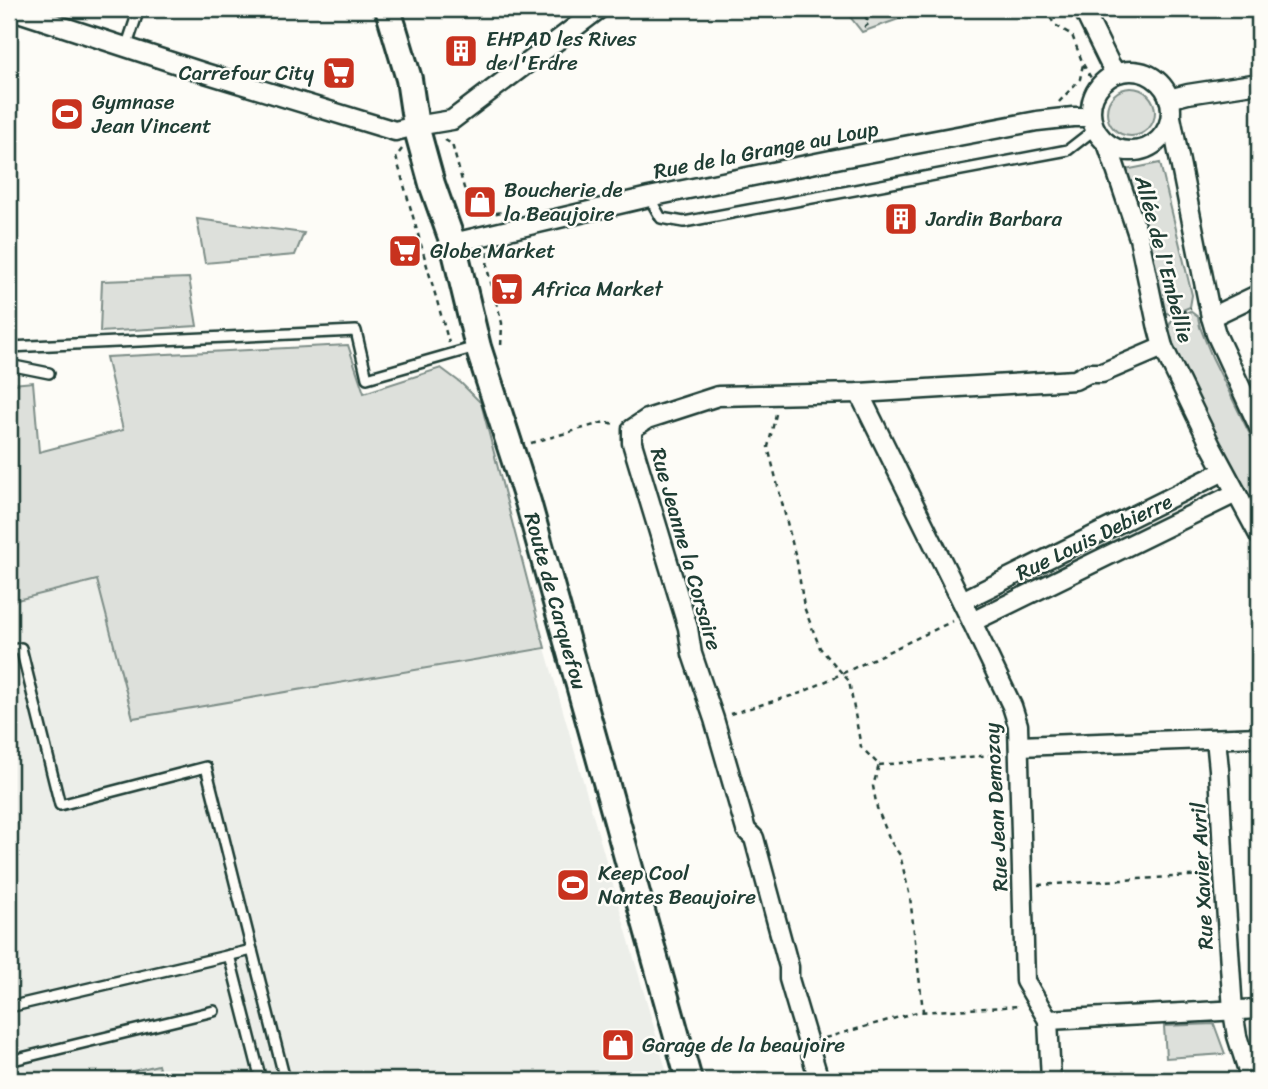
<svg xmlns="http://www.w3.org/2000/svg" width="1268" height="1089" font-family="Sriracha,sans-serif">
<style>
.built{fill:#eceee9}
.green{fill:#dde0db;stroke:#7e8e88;stroke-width:2}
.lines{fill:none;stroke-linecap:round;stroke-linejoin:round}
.lane-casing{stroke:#1f3d34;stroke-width:14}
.street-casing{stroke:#1f3d34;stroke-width:23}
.secondary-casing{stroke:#1f3d34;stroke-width:30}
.path{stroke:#1f3d34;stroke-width:2.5;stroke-dasharray:5 5;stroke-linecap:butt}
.lane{stroke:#fdfcf7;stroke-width:9}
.street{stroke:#fdfcf7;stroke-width:18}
.secondary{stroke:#fdfcf7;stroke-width:24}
.labels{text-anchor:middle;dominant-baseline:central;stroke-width:5;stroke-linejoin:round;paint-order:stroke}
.poi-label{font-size:21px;fill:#1f3d34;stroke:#fdfcf7;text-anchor:start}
.street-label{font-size:21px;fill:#1f3d34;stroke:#fdfcf7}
</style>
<rect width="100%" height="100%" fill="#fdfcf7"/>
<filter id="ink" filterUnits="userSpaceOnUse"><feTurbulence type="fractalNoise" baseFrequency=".0143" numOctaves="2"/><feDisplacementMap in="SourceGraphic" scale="14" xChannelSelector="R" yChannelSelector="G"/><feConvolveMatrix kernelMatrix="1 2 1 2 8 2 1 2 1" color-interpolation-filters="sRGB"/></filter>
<g filter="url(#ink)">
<polygon class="built" points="97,580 134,718 545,648 669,1080 162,1080 157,1065 96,1080 9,1080 9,601"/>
<g class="green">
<polygon points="844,9 927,9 862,32"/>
<circle cx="1131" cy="112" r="24"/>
<polygon points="1160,163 1192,295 1190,307 1171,315 1167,313 1162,315 1125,170"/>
<polygon points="197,219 304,233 295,255 205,263"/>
<polygon points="189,278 197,326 100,332 102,281"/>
<polygon points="1190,311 1198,317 1200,327 1212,357 1259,453 1259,507 1252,509 1176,356 1165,328 1169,326 1172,320"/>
<polygon points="348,345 364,393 441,368 461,383 481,403 545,648 133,718 97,580 9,602 9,412 14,409 13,384 33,382 39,452 123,430 106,357"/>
<polygon points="1214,1024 1225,1054 1166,1058 1164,1026"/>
<polygon points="158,1065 162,1080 96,1080"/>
</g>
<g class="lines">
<defs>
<g id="lane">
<polyline points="126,48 139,9"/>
<polyline points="649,197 661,218 684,222 1068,150 1095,129"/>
<polyline points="9,347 356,331 367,378 476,347"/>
<polyline points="9,365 49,373"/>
<polyline points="9,651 21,648 60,805 206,767 252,950 9,1007"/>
<polyline points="252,950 285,1080"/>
<polyline points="229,955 261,1080"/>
<polyline points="9,1061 214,1011"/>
</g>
<g id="street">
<polyline points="9,9 205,73 395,131 416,126 452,120 599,9"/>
<polyline points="1083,9 1110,64 1116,73"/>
<circle cx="1131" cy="111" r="40"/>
<polyline points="1169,99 1188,94 1259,83"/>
<polyline points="1171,117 1211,317 1216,334 1259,427"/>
<polyline points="1107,143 1139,238 1157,324 1163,347 1211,446 1259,535"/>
<polyline points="453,243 649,197 841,158 1037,121 1073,117 1091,117"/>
<polyline points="1211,317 1259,294"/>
<polyline points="859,393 972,622 1012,706 1018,725 1025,981 1048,1020 1051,1080"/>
<polyline points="962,601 1224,471"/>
<polyline points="972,622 1236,493"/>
<polyline points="1216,739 1219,769 1224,874 1233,1011 1237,1036 1251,1080"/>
<polyline points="1019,746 1259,737"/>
<polyline points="1048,1020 1259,1009"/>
<polyline points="819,1080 789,979 789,967 754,838 746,830 714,719 692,654 688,628 632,443 632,429 647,419 718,396 859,393 1075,380 1089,373 1102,373 1163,347"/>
</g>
<g id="secondary">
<path id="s1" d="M388,9L409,79L416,126L432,184L453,243L478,347L528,502L689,1080"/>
</g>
</defs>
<use href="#lane" class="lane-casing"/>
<use href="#street" class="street-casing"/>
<use href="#secondary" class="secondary-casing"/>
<g class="path">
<polyline points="859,9 870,23 863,28"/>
<polyline points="1045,9 1055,25 1072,35 1083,64 1098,90"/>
<polyline points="1059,102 1080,79 1083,64"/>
<polyline points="445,140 452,144 470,210 477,218"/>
<polyline points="402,149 396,157 449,343"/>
<polyline points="476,217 513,210"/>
<polyline points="488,252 487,268 502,323 501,348"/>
<polyline points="1172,317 1191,308"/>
<polyline points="776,414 768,447 797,562 804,607 820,648 849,681 861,747 879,765 873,786 877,808 891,842 900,855 910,897 923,1011"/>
<polyline points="531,443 605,422 616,424"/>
<polyline points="730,714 801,693 953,621"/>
<polyline points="879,765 1003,754"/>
<polyline points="1038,885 1206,875"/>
<polyline points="825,1038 917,1012 1021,1006"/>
</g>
<use href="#lane" class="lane"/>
<use href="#street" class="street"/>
<use href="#secondary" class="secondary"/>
</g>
</g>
<defs>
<symbol id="building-square" viewBox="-11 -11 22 22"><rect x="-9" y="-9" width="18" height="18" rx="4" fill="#c8321e" stroke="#fdfcf7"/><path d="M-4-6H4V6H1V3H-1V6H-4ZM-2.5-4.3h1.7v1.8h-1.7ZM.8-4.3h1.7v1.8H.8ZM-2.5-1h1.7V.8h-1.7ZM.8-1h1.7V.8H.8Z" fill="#fff"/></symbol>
<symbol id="supermarket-square" viewBox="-11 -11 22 22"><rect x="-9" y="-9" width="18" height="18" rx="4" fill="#c8321e" stroke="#fdfcf7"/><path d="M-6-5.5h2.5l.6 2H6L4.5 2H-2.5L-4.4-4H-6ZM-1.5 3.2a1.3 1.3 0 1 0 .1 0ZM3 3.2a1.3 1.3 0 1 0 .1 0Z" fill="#fff"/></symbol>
<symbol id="stadium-square" viewBox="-11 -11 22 22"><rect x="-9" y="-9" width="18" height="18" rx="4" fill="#c8321e" stroke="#fdfcf7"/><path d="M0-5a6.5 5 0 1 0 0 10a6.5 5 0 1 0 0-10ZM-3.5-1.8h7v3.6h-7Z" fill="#fff"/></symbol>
<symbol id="shop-square" viewBox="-11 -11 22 22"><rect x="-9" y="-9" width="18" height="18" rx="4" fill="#c8321e" stroke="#fdfcf7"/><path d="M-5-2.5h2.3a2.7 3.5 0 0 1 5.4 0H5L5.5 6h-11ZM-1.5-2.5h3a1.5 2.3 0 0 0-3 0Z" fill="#fff"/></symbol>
</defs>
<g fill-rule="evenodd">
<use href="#building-square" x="442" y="32" width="38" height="38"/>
<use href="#supermarket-square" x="320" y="54" width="38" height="38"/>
<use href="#stadium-square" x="48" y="95" width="38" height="38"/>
<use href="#shop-square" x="461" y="183" width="38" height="38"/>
<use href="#building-square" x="882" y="200" width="38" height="38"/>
<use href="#supermarket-square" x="386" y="232" width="38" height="38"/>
<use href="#supermarket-square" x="488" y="270" width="38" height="38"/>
<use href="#stadium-square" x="554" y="866" width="38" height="38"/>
<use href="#shop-square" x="599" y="1026" width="38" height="38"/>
</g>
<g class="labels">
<g class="poi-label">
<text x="486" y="39">EHPAD les Rives<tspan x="486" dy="24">de l'Erdre</tspan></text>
<text x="314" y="73" text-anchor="end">Carrefour City</text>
<text x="92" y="102">Gymnase<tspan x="92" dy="24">Jean Vincent</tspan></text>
<text x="504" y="190">Boucherie de<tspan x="504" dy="24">la Beaujoire</tspan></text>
<text x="926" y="219">Jardin Barbara</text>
<text x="430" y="251">Globe Market</text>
<text x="532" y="289">Africa Market</text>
<text x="598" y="873">Keep Cool<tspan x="598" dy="24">Nantes Beaujoire</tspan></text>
<text x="642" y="1045">Garage de la beaujoire</text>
</g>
<g class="street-label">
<text transform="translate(766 150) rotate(-11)">Rue de la Grange au Loup</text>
<text transform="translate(1164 259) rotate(75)">Allée de l'Embellie</text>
<text transform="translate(1094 537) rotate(-26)">Rue Louis Debierre</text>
<text transform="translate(686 549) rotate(74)">Rue Jeanne la Corsaire</text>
<text stroke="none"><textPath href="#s1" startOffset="616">Route de Carquefou</textPath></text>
<text transform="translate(996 807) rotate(-93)">Rue Jean Demozay</text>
<text transform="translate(1202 876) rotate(-93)">Rue Xavier Avril</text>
</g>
</g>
<rect width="1268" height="1089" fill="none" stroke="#fdfcf7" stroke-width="35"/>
<rect x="18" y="18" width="1233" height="1054" fill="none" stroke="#1f3d34" stroke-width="2.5" filter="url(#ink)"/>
</svg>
